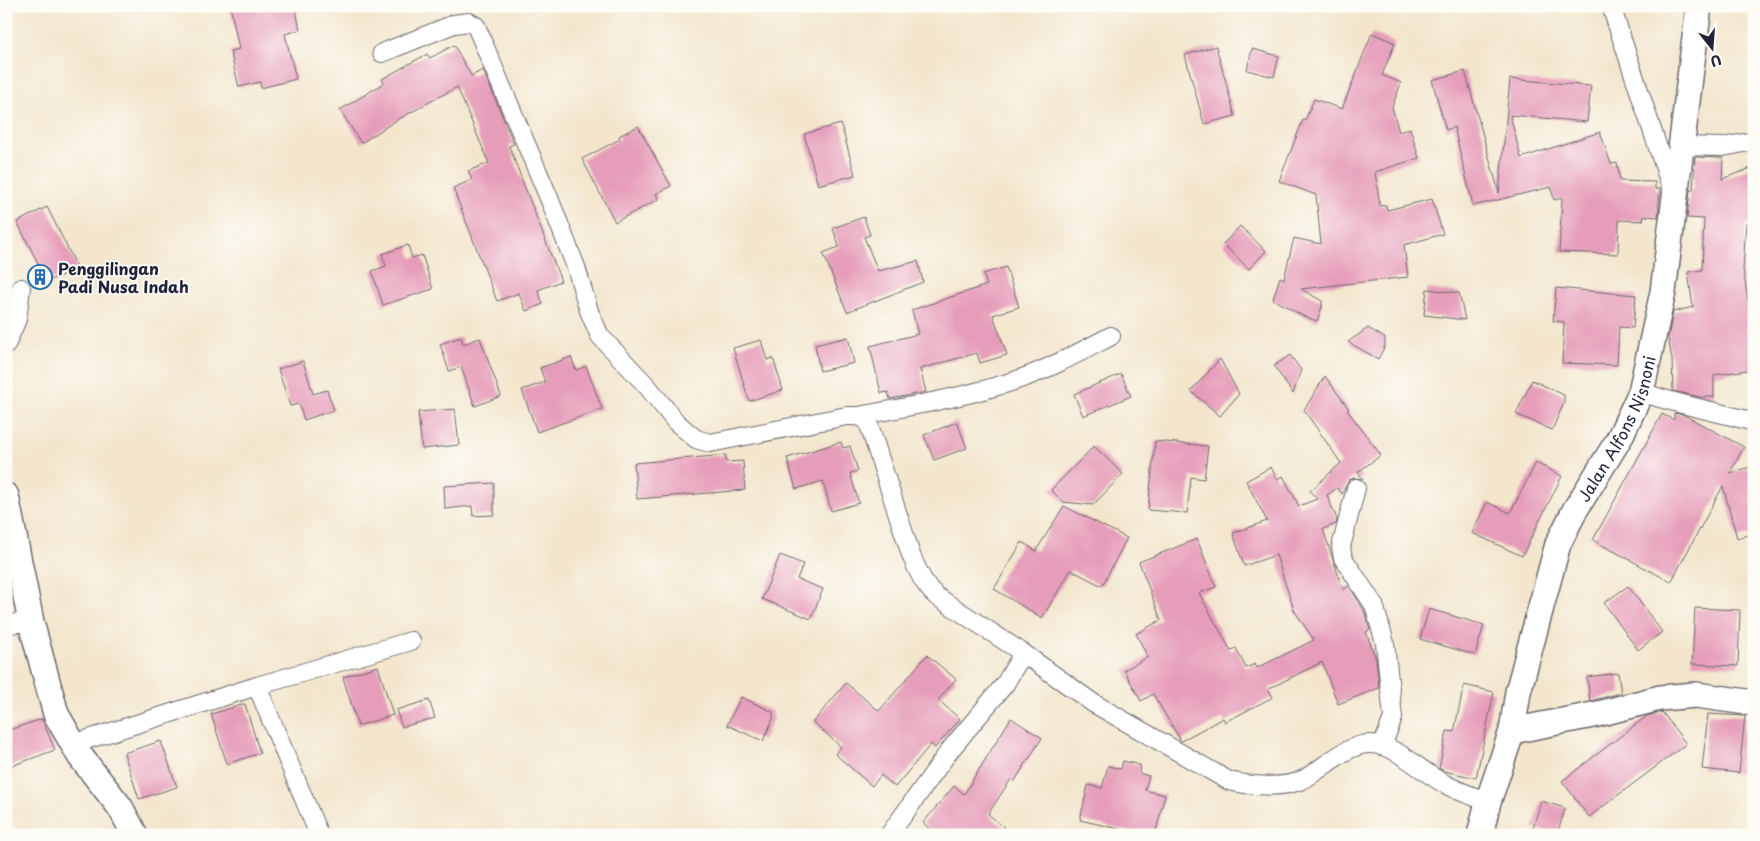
<svg xmlns="http://www.w3.org/2000/svg" width="1760" height="841" font-family="'Playpen Sans',sans-serif">
<style>
.building{fill:#e69db9}
.lines{fill:none;stroke-linecap:round;stroke-linejoin:round}
.street-casing{stroke:#6b676e;stroke-width:20}
.secondary-casing{stroke:#6b676e;stroke-width:28}
.street{stroke:#fff;stroke-width:18}
.secondary{stroke:#fff;stroke-width:25}
.labels{text-anchor:middle;dominant-baseline:central;stroke-width:4;stroke-linejoin:round;paint-order:stroke}
.poi-label{font-size:16px;font-weight:bold;fill:#22223b;stroke:#fdfcf7;text-anchor:start}
.street-label{font-size:16px;fill:#22223b;stroke:#fdfcf7}
</style>
<rect width="100%" height="100%" fill="#fdfcf7"/>
<filter id="ink" filterUnits="userSpaceOnUse"><feTurbulence type="fractalNoise" baseFrequency=".02" numOctaves="2"/><feDisplacementMap in="SourceGraphic" scale="10" xChannelSelector="R" yChannelSelector="G"/><feConvolveMatrix kernelMatrix="1 2 1 2 8 2 1 2 1" color-interpolation-filters="sRGB"/></filter>
<filter id="wash" filterUnits="userSpaceOnUse"><feTurbulence type="fractalNoise" baseFrequency=".0096" numOctaves="4" result="noise"/><feDisplacementMap in="SourceGraphic" scale="20" xChannelSelector="R" yChannelSelector="G"/><feGaussianBlur stdDeviation="1.12" result="paint"/><feColorMatrix in="noise" values="0 0 0 0 0 0 0 0 0 0 0 0 0 0 0 0 0 1.4 0 .05"/><feComposite in="paint" operator="in"/></filter>
<g filter="url(#wash)">
<rect width="100%" height="100%" fill="#f3e6cd"/>
<g id="blocks">
<g class="building">
<polygon points="230,6 295,6 300,30 285,34 296,79 261,88 260,82 239,87 230,51 239,49"/>
<polygon points="1372,33 1395,43 1382,75 1401,83 1392,107 1399,132 1410,128 1419,158 1375,172 1380,206 1386,205 1387,210 1432,199 1443,234 1404,245 1408,277 1301,289 1322,301 1322,307 1317,321 1303,316 1273,299 1280,277 1284,279 1294,238 1321,244 1316,195 1279,181 1303,120 1305,121 1314,99 1342,109"/>
<polygon points="454,45 471,76 483,70 514,144 509,146 561,281 538,290 543,304 526,311 519,293 497,301 453,188 472,180 468,171 489,163 457,87 397,120 361,143 340,110 384,83 382,79 427,54 430,58"/>
<polygon points="1216,46 1235,116 1204,124 1185,55"/>
<polygon points="1252,49 1279,56 1274,77 1247,70"/>
<polygon points="1465,71 1499,193 1510,79 1591,86 1587,122 1510,115 1521,158 1600,132 1611,164 1617,163 1620,181 1655,182 1655,189 1660,189 1658,217 1644,216 1643,221 1619,220 1618,254 1559,252 1562,198 1554,200 1551,187 1473,206 1454,127 1446,130 1432,80"/>
<polygon points="841,124 855,175 818,185 804,134"/>
<polygon points="638,126 671,186 656,194 659,199 615,222 582,159 620,139 619,136"/>
<polygon points="1695,157 1723,158 1722,179 1754,167 1754,221 1746,223 1743,270 1754,337 1754,369 1714,375 1714,397 1700,397 1673,391 1672,359 1668,338 1673,312 1693,307 1688,272 1702,270 1704,219 1687,218 1690,190 1693,190"/>
<polygon points="47,207 78,269 47,281 17,222"/>
<polygon points="864,217 870,235 864,237 878,271 918,261 923,282 847,312 823,253 839,247 833,228"/>
<polygon points="1240,226 1266,251 1249,269 1223,244"/>
<polygon points="408,245 412,258 422,255 433,289 383,305 372,271 386,266 382,254"/>
<polygon points="1006,267 1019,307 993,315 1007,355 980,363 977,353 920,369 926,392 890,399 888,392 881,393 870,346 918,334 912,310 987,285 983,274"/>
<polygon points="1556,288 1636,295 1633,328 1619,327 1617,365 1562,363 1564,322 1553,321"/>
<polygon points="1427,289 1459,293 1465,320 1424,315"/>
<polygon points="1368,328 1385,338 1385,346 1378,359 1348,342"/>
<polygon points="461,337 463,344 480,338 501,396 475,406 461,367 449,371 440,344"/>
<polygon points="848,337 854,363 820,371 815,345"/>
<polygon points="761,340 767,360 773,358 783,390 749,401 733,348"/>
<polygon points="1290,355 1301,370 1293,394 1274,366"/>
<polygon points="571,357 576,370 586,366 602,409 537,432 522,390 545,382 540,368"/>
<polygon points="1220,359 1239,394 1220,416 1191,391"/>
<polygon points="303,361 313,394 327,390 334,410 304,420 299,404 290,406 278,369"/>
<polygon points="1121,374 1131,396 1083,416 1074,394"/>
<polygon points="1325,376 1349,409 1347,410 1381,455 1358,472 1363,479 1354,478 1349,480 1342,494 1337,488 1327,495 1337,519 1336,524 1323,529 1343,590 1349,586 1364,610 1370,630 1366,632 1376,659 1379,688 1338,704 1322,662 1268,689 1273,697 1225,722 1223,718 1181,741 1153,694 1141,701 1124,670 1148,657 1136,634 1161,620 1139,562 1197,539 1216,587 1199,593 1231,651 1236,648 1246,668 1255,664 1257,668 1314,640 1294,610 1276,555 1244,566 1233,533 1267,521 1246,481 1271,467 1277,479 1283,476 1299,506 1317,499 1310,491 1341,463 1304,410"/>
<polygon points="1532,380 1564,395 1564,403 1552,430 1516,414"/>
<polygon points="455,409 459,445 422,449 418,412"/>
<polygon points="1674,413 1684,415 1744,447 1730,473 1754,466 1754,533 1737,538 1723,486 1671,582 1593,540 1662,414 1674,420"/>
<polygon points="957,422 967,448 934,460 924,435"/>
<polygon points="1155,441 1208,446 1204,479 1191,477 1187,513 1148,510"/>
<polygon points="841,442 843,448 850,446 858,471 850,473 859,503 831,511 823,481 796,489 787,458"/>
<polygon points="1094,446 1123,474 1093,505 1063,502 1051,490"/>
<polygon points="726,455 726,462 743,461 745,490 637,499 634,463"/>
<polygon points="1536,463 1562,476 1522,556 1472,533 1487,502 1510,513"/>
<polygon points="494,483 494,515 473,516 472,506 445,509 444,486"/>
<polygon points="1064,506 1127,538 1102,586 1071,570 1042,618 994,589 1022,542 1036,551"/>
<polygon points="780,555 803,564 797,579 823,589 811,619 762,599"/>
<polygon points="1628,586 1662,632 1638,650 1604,603"/>
<polygon points="1695,608 1740,610 1738,666 1692,664"/>
<polygon points="1429,609 1484,625 1475,655 1420,639"/>
<polygon points="927,655 956,679 938,700 960,719 935,748 931,744 895,787 881,775 872,786 835,754 841,747 813,722 846,683 879,711"/>
<polygon points="378,666 393,715 358,726 343,677"/>
<polygon points="1618,673 1621,693 1590,701 1587,677"/>
<polygon points="1464,685 1494,692 1476,778 1444,771 1439,768 1447,731 1454,732"/>
<polygon points="741,697 773,712 773,719 763,741 727,725"/>
<polygon points="429,700 435,718 402,727 396,710"/>
<polygon points="245,704 260,753 227,764 211,714"/>
<polygon points="1662,712 1686,744 1589,817 1562,781 1647,716"/>
<polygon points="1708,714 1745,716 1739,773 1702,769"/>
<polygon points="1011,718 1042,738 1014,782 1011,779 988,814 1013,835 937,835 923,823 954,786 964,794"/>
<polygon points="42,719 55,750 6,768 6,731"/>
<polygon points="161,741 177,787 139,799 124,753"/>
<polygon points="1123,761 1140,765 1139,773 1149,776 1145,790 1165,795 1155,835 1145,835 1080,820 1088,785 1102,788 1108,766 1121,769"/>
<polygon points="1541,801 1565,808 1557,835 1533,828"/>
</g>
</g>
</g>
<g filter="url(#ink)">
<use href="#blocks" fill-opacity="0" stroke="#6b676e" stroke-width="1"/>
<g class="lines">
<defs>
<g id="street">
<polyline points="1611,6 1673,193"/>
<path d="M382,53L454,24L469,22L476,26L549,198L576,267L589,311L600,336L647,386L676,422L696,439L710,443L847,416C855,416 863,415 868,422L911,555C918,571 923,584 936,596L1023,653L1093,703L1229,781C1249,786 1286,789 1304,779C1324,768 1349,742 1372,744C1400,747 1421,772 1445,784C1459,792 1474,796 1488,802"/>
<polyline points="1682,146 1723,147 1754,141"/>
<polyline points="6,345 17,319 21,288"/>
<path d="M1641,392C1678,405 1716,411 1754,422"/>
<path d="M859,416C912,406 966,397 1017,380C1049,369 1080,352 1111,336"/>
<polyline points="1356,488 1341,547 1343,558 1374,605 1385,643 1393,718 1382,746"/>
<polyline points="6,624 31,622"/>
<polyline points="257,686 411,641"/>
<polyline points="73,744 257,686 319,835"/>
<polyline points="889,835 950,750 1005,684 1023,653"/>
</g>
<g id="secondary">
<polyline points="6,496 31,622 56,714 80,756 120,807 135,835"/>
<polyline points="1512,731 1598,714 1660,698 1696,695 1754,703"/>
<path id="s1" d="M1480,835L1488,802L1512,731L1518,692L1558,544L1575,510L1619,439L1641,392L1663,292L1699,6"/>
</g>
</defs>
<use href="#street" class="street-casing"/>
<use href="#secondary" class="secondary-casing"/>
<use href="#street" class="street"/>
<use href="#secondary" class="secondary"/>
</g>
</g>
<defs>
<symbol id="building-ring" viewBox="-11 -11 22 22"><circle r="9.5" fill="#fdfcf7" stroke="#1f6fb2" stroke-width="1.5"/><path d="M-4-6H4V6H1V3H-1V6H-4ZM-2.5-4.3h1.7v1.8h-1.7ZM.8-4.3h1.7v1.8H.8ZM-2.5-1h1.7V.8h-1.7ZM.8-1h1.7V.8H.8Z" fill="#1f6fb2"/></symbol>
</defs>
<g fill-rule="evenodd">
<use href="#building-ring" x="26" y="263" width="28" height="28"/>
</g>
<g class="labels">
<g class="poi-label">
<text x="58" y="268">Penggilingan<tspan x="58" dy="18">Padi Nusa Indah</tspan></text>
</g>
<g class="street-label">
<text stroke="none"><textPath href="#s1" startOffset="432">Jalan Alfons Nisnoni</textPath></text>
</g>
</g>
<rect width="1760" height="841" fill="none" stroke="#fdfcf7" stroke-width="25"/>
<g transform="translate(1712 48) rotate(163)" stroke="#fdfcf7" stroke-width="4" paint-order="stroke">
<path d="M0-4L9 19L0 12L-9 19Z" fill="#22223b"/>
<text y="-8" font-size="14" font-weight="bold" text-anchor="middle" fill="#22223b">U</text>
</g>
</svg>
